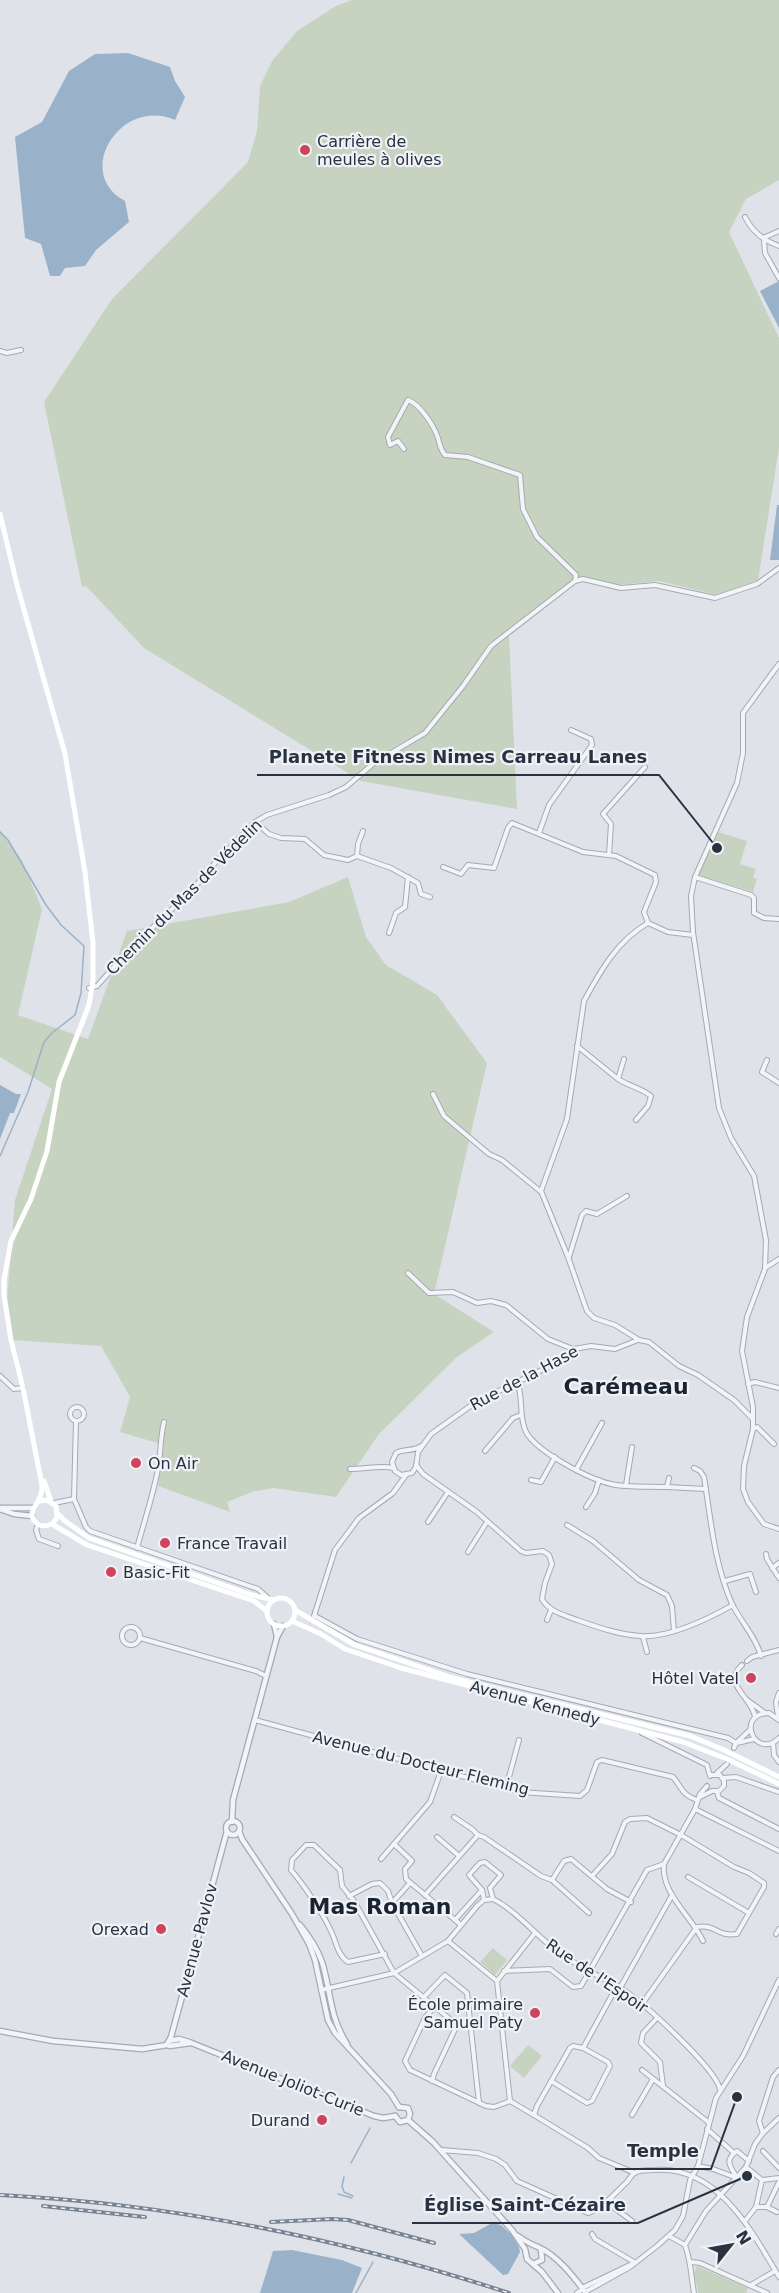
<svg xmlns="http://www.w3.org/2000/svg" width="779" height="2293" font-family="'DejaVu Sans',sans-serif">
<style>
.green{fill:#c6d3c0}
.water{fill:#9ab2c9}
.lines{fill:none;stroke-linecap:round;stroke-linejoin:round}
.stream{stroke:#9ab2c9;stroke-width:1.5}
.minor-casing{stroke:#a4aab3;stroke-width:6}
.tertiary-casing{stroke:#a4aab3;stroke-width:7}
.minor{stroke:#f2f4f7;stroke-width:4}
.tertiary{stroke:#f2f4f7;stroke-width:4.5}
.secondary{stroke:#fff;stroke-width:5}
.rail-casing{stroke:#798392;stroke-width:4}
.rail{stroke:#eff2f6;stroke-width:1.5;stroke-dasharray:4.5;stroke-linecap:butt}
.poi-dot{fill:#cf435d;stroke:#eff2f6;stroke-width:2}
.labels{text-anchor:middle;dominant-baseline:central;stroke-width:4.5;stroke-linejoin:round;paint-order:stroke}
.poi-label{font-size:16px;fill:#283240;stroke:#eff2f6;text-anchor:start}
.street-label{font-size:16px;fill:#283240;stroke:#eff2f6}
.district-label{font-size:22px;font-weight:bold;fill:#1a2331;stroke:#eff2f6}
.leader{fill:none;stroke:#283240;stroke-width:2}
.callout-dot{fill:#283240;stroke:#eff2f6;stroke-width:2}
.callout-label{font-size:18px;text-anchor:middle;font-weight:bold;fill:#283240;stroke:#eff2f6;stroke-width:4.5;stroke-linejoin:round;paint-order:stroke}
</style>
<rect width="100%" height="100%" fill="#dfe3e9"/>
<g class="green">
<polygon points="352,0 779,0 779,180 746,199 729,232 779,338 779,448 758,580 717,595 659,581 616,585 585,578 567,584 509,635 517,809 361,781 144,648 86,586 82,587 44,402 112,299 248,162 257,131 260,86 272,61 297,31 336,6"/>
<polygon points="0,830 22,860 42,909 18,1015 88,1039 127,931 289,902 348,877 366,937 386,965 437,995 487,1063 434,1294 494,1332 457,1357 379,1434 336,1497 273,1488 252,1492 227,1502 230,1512 158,1486 164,1445 120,1432 130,1397 101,1346 11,1340 7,1300 15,1200 52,1089 0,1057"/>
<polygon points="718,832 747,841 740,864 756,869 753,877 757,879 753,892 698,875"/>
<polygon points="493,1948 507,1960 495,1975 480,1962"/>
<polygon points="528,2045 542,2056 524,2078 510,2066"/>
<polygon points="697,2266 748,2288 746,2293 698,2293 694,2273"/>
</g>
<g class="water">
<path d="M128,53L170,67L175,81L185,97L175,120C120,96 73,174 125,201L129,222L96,250L85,266L65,268L60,276H50L41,244L25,238L15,137L42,122L69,71L95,54Z"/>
<polygon points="779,281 779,328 760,291"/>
<polygon points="777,505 779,505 779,560 770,560"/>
<polygon points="0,1085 16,1094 21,1094 14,1113 10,1113 0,1139"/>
<polygon points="492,2223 501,2225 512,2235 519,2247 520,2252 508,2274 503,2275 459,2234 474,2233"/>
<polygon points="292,2250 342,2260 362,2268 352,2293 260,2293 273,2251"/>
</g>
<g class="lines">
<g class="stream">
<polyline points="0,832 8,840 46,905 61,925 84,946 81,993 75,1015 52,1033 44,1042 28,1092 0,1156"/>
<polyline points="351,2163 370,2128"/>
<polyline points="344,2177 342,2186 344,2192 353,2196"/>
<polyline points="338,2194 352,2198"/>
<polyline points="356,2293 373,2262"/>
</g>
<defs>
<g id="minor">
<path d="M745,217C752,231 764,241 779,246"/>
<polyline points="763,238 779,231"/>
<polyline points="764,240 765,253 779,278"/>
<polyline points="0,351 7,353 21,350"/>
<path d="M404,449L398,441L390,445L388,437L408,400C420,404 434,426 438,438C440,445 440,449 445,455L468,457L520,475L523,509L537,537L576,575L575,581"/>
<polyline points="779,664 743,713 743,753 737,783 695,877 691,896 693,932 719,1108 731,1138 754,1176 766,1240 765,1269 747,1317 742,1351 753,1407 753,1429 744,1466 743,1489 748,1502 764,1524 779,1529"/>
<polyline points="255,822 269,834 281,838 305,839 324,855 348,860 357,856 391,868 418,883 421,894 430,897"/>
<polyline points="539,833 549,805 592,745 591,739 571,730"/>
<polyline points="609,855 611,824 603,814 645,767"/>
<polyline points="357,856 358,844 363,831"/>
<polyline points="443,867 461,874 468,865 494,868 508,828 512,823 583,852 616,856 655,875 656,882 644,912 648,923"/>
<polyline points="695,877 751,895 754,898 754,913 764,918 779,919"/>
<polyline points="389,933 396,913 405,907 408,877"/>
<path d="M693,935L668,932L648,923C617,941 601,970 584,1001L567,1119L541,1191L568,1257L587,1311L594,1318L615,1325L639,1340L649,1342L679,1366L698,1375L734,1400L752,1418"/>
<polyline points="89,988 97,986 128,951 192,890 215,863 255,822 267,815 329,795 346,787 374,763 425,733 463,686 491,646 575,581 583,579 621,588 655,585 715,598 757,584 779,568"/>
<polyline points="577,1046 618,1079 624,1059"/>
<polyline points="767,1060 762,1072 779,1083"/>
<path d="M618,1079C629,1086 641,1088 651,1096L648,1106L636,1120"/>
<polyline points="433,1094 444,1116 489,1154 502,1160 540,1191"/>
<polyline points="569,1257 582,1215 586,1211 597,1214 627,1196"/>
<polyline points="765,1268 779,1259"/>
<polyline points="408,1273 429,1293 453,1292 477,1303 491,1301 506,1305 548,1339 573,1349"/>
<polyline points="0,1376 14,1389 23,1388"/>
<path d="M517,1382C524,1398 518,1415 526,1432C537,1452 589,1479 611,1484C628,1488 649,1486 667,1487L669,1478"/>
<polyline points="748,1384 755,1382 779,1388"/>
<circle cx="77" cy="1414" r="7"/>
<polyline points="753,1429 757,1427 774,1444"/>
<path d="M421,1446C413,1452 404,1448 396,1453L392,1462L395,1471L401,1475L412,1473L416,1467L418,1452L431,1434L476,1402L548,1367L574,1349L591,1346L615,1349L638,1340"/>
<polyline points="485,1451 513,1418 521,1415"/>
<path d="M416,1465L423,1474L477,1512L521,1551L526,1553L543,1551L549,1555L552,1564L545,1583L542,1599C549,1612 565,1615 577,1620C597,1627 620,1635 641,1636C670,1638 708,1619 733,1605"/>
<path d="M694,1468L700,1471L704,1477C711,1520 714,1563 732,1604C741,1622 756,1637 761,1656"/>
<path d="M350,1469C364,1469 381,1465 393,1468"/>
<polyline points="576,1470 602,1423"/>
<polyline points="531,1480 541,1482 555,1457"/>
<polyline points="626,1485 632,1447"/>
<polyline points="667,1487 706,1489"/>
<polyline points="74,1499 86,1527 90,1531 258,1589 268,1598"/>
<polyline points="54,1503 74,1499 76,1421"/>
<polyline points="586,1507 595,1493 599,1480"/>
<polyline points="428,1522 448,1492"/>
<polyline points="38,1524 36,1530 39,1539 58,1546"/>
<polyline points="567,1525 593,1541 639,1580 667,1595 672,1606 674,1631"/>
<path d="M137,1548C144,1522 153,1496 158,1469C161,1453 160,1438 164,1422"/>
<polyline points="468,1552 487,1522"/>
<polyline points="766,1554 767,1559 779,1578"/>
<polyline points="772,1568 779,1563"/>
<polyline points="725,1581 750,1574 756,1592"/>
<polyline points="314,1616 335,1550 359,1518 393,1493 406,1475"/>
<polyline points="315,1616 357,1639 467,1674 728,1738 736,1743"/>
<polyline points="547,1620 551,1610"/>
<circle cx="131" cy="1636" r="9"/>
<polyline points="643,1637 647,1652"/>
<polyline points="140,1638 256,1671 266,1676"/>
<polyline points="747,1661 752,1657 779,1650"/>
<path d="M742,1665C721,1684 753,1698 755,1717"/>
<polyline points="747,1700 765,1713"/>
<polyline points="778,1717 776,1702 779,1693"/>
<path d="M255,1720L520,1792L580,1796L587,1790L597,1762L602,1760L673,1777C683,1789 681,1794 697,1800"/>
<path d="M779,1720L769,1713C734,1714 756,1761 779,1738"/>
<polyline points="642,1733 707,1765 710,1776"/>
<polyline points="737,1743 754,1739"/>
<polyline points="773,1743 774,1755 779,1762"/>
<polyline points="734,1748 736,1743 750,1730"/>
<polyline points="717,1773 727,1764"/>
<polyline points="723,1778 736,1777 779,1792"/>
<polyline points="506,1788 519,1740"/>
<polyline points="717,1792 719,1798 779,1829"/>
<polyline points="700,1797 712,1791 719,1791 724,1786 724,1781 720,1775 711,1775"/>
<polyline points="695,1809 779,1851"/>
<polyline points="454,1817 472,1829 478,1835"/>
<polyline points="437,1837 458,1855"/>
<polyline points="394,1844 412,1861 405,1869 406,1879 461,1925"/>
<polyline points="381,1859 430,1802 441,1771"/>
<path d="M592,1876L612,1854L625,1822L630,1819L647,1818L681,1835L734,1867L749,1873L764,1883V1887L737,1934C716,1937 717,1924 697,1927L642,2004"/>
<polyline points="688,1877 749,1913"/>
<polyline points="552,1880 564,1861 571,1859 607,1889 631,1902"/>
<polyline points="410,1883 392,1903 422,1956"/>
<polyline points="425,1895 478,1835 484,1837 541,1876 552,1880 589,1913"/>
<polyline points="349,1896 372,1884 380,1883 388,1891 392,1903"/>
<polyline points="484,1900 482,1890 469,1875 480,1863 485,1862 501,1875 490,1888 493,1899"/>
<polyline points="455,1920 482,1890"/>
<polyline points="776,1934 779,1929"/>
<polyline points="448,1941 497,1981"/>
<path d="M703,1941C692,1917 660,1892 664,1864L695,1809L700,1794L707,1786"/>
<path d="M385,1954L348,1962C337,1955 336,1940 330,1929C322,1912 304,1885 291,1870L292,1860L306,1845H314L340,1870L342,1886L354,1901L394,1973L457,2025L471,2024"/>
<polyline points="504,1971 550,1969 573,1987 581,1986 647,1870 664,1864"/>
<polyline points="617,1986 583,2048 573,2046 570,2048 537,2106 534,2115 588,2148 599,2158 635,2173"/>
<polyline points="620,1988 671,1897"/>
<path d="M321,1990L394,1973L448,1941L478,1905L484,1900L493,1899C516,1910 539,1939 561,1954C581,1968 604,1978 625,1991C645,2004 715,2068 720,2089"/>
<polyline points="424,1997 445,1975 467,1993 479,2103"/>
<polyline points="435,2006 425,2018 405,2061 410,2070 486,2106 494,2107 510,2101"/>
<polyline points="657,2018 643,2033 641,2043 660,2062 663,2086"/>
<polyline points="642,2070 708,2122"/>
<polyline points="432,2081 434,2074 457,2025"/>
<polyline points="551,2081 587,2103 592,2101 610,2066 608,2062 583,2048"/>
<polyline points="534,2115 510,2101 497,1981 535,1933"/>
<polyline points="632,2115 653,2079"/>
<polyline points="707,2129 734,2153"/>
<polyline points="763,2133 759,2121 773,2077 779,2070"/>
<path d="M441,2150L478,2153L496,2159L505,2165L517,2181L588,2213C601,2210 617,2191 627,2182C630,2178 632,2174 636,2172C642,2170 649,2170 655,2170C717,2165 752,2231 779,2277"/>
<polyline points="763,2151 779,2168"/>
<polyline points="698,2166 713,2169 737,2178"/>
<path d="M737,2178C730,2166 724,2160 737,2151L749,2161"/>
<polyline points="762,2180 779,2178"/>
<polyline points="605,2201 632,2221"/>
<polyline points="756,2207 767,2207 777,2212"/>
<polyline points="767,2207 779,2182"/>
<polyline points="745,2221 756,2207 762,2180 746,2167"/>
<polyline points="592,2234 595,2239 634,2262"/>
<path d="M669,2236L685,2245C691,2261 691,2276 694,2293"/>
<polyline points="685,2245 706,2211 746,2167 755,2144 763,2133 779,2118"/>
<polyline points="691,2262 700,2263 767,2293"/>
<polyline points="751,2285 775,2271"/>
<polyline points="582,2288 634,2263"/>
<polyline points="585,2292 630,2267 657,2246 675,2230 683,2216 690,2180 698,2166 716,2098 743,2056 779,1980"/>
<polyline points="577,2293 583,2289"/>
</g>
<g id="tertiary">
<polyline points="0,1508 33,1508"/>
<polyline points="0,1509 14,1514 32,1516"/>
<polyline points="274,1624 277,1637"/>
<circle cx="233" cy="1828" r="7"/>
<polyline points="232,1822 233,1800 277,1637 283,1626"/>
<polyline points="239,1831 242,1839 292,1914 309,1944 315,1960 328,2020 335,2033 391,2094 399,2107"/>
<path d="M300,1925C309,1936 317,1948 322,1962C331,1991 329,2016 347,2044"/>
<polyline points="0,2031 53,2041 142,2049 167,2045"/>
<polyline points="169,2041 179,2039 189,2042 374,2116 383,2118 395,2116"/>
<polyline points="191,2043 169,2046 167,2044 171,2037 227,1831"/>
<polyline points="399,2107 408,2108 410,2114 408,2120"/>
<polyline points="395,2116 400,2122 408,2120"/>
<polyline points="408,2120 433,2142 512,2230 525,2249 527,2259 542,2272 558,2293"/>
<path d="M518,2236C525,2241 530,2244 538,2247C558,2256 573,2276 586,2293"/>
<polyline points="533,2264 542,2260 541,2250"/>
</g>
</defs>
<use href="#minor" class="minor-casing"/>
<use href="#tertiary" class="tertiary-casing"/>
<use href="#minor" class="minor"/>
<use href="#tertiary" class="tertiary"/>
<g class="secondary">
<path d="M0,514L17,585L65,754L85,872L93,943V981L89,1005L59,1082L47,1151L31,1199L11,1241L4,1280V1295L11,1340L23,1388L41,1480C42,1485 43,1489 41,1494C39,1504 24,1514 38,1524C42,1527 47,1526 52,1524L57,1518L56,1506L47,1500L39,1501"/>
<polyline points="44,1481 51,1501"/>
<polyline points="58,1514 65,1521 89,1538 252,1595 274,1600"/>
<polyline points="52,1524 87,1545 254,1601 267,1611"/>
<circle cx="281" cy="1612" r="14"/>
<polyline points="295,1610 355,1645 453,1678 690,1736 724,1750 779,1777"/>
<polyline points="292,1621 321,1634 345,1649 401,1668 683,1742 727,1759 779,1784"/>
</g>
<defs>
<g id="rail">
<path d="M0,2195C174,2204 344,2239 509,2293"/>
<polyline points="43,2206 145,2217"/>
<polyline points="271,2222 332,2219 348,2220 434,2243"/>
</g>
</defs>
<use href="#rail" class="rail-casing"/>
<use href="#rail" class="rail"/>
</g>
<g class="poi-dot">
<circle cx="305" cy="150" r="6"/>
<circle cx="136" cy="1463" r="6"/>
<circle cx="165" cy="1543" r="6"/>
<circle cx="111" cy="1572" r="6"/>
<circle cx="751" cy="1678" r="6"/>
<circle cx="161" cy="1929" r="6"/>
<circle cx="535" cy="2013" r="6"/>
<circle cx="322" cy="2120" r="6"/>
</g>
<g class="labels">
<g class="poi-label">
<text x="317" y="141">Carrière de<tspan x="317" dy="18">meules à olives</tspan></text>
<text x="148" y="1463">On Air</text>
<text x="177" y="1543">France Travail</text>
<text x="123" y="1572">Basic-Fit</text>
<text x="739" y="1678" text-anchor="end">Hôtel Vatel</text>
<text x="149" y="1929" text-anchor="end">Orexad</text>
<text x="523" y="2004" text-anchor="end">École primaire<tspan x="523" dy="18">Samuel Paty</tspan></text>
<text x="310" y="2120" text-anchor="end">Durand</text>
</g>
<g class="street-label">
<text transform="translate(184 897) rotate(-45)">Chemin du Mas de Védelin</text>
<text transform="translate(524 1378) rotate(-28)">Rue de la Hase</text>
<text transform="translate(535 1703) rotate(15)">Avenue Kennedy</text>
<text transform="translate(421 1763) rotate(14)">Avenue du Docteur Fleming</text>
<text transform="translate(197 1940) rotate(-75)">Avenue Pavlov</text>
<text transform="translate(597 1976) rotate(34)">Rue de l'Espoir</text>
<text transform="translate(293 2083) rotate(22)">Avenue Joliot-Curie</text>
</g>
<g class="district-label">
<text x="626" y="1386">Carémeau</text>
<text x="380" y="1906">Mas Roman</text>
</g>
</g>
<path class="leader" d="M717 848L659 775H257M737 2097L711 2169H615M747 2176L638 2223H412"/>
<g class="callout-dot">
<circle cx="717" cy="848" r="6"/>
<circle cx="737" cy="2097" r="6"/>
<circle cx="747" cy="2176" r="6"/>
</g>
<g class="callout-label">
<text x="458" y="763">Planete Fitness Nimes Carreau Lanes</text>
<text x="663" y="2157">Temple</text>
<text x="525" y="2211">Église Saint-Cézaire</text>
</g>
<g transform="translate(731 2245) rotate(59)" stroke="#eff2f6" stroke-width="4.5" paint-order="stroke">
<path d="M0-4.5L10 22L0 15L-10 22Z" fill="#283240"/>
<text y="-9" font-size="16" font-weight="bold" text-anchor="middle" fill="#283240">N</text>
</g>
</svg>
